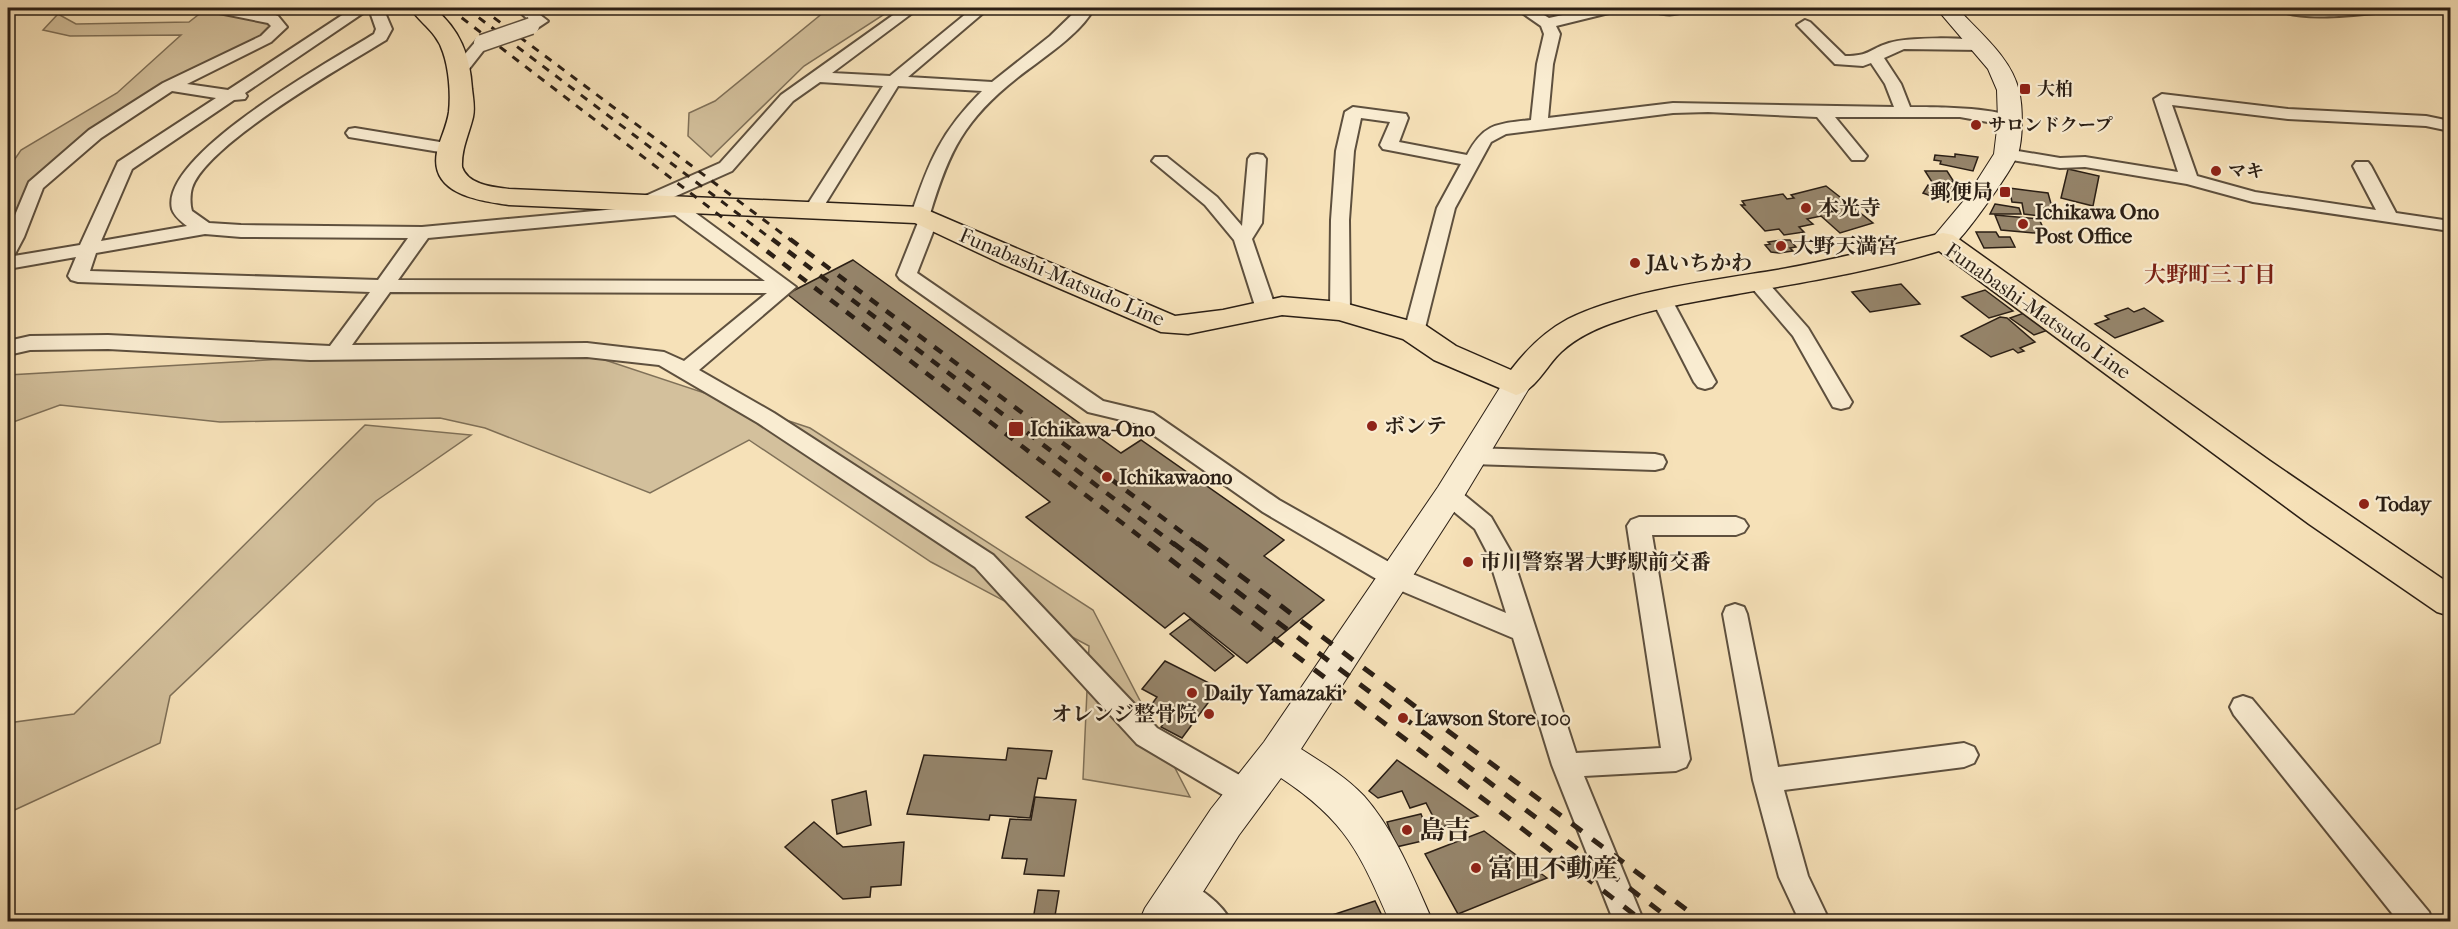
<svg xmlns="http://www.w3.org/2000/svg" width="2458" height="929" font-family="'IM FELL French Canon','Noto Serif JP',serif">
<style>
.green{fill:#d3c09c;stroke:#7f7058;stroke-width:1.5}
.building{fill:#95846a;stroke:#2b1f15;stroke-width:1.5}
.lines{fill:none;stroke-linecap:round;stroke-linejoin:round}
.street-casing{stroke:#5e503e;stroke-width:4}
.secondary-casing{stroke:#2b1f15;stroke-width:2}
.primary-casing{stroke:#2b1f15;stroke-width:3}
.street{fill:#f9ecd1;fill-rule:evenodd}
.secondary{fill:#f9ecd1;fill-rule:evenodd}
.primary{fill:#f6e1b8;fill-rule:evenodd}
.rail-far2{stroke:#2b1f15;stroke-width:3;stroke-dasharray:8 8;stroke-linecap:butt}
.rail-far1{stroke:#2b1f15;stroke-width:4.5;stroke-dasharray:10 10;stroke-linecap:butt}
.rail{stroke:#2b1f15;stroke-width:5;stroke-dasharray:13 13;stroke-linecap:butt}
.street-bridge-casing{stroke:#5e503e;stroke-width:19;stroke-linecap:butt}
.street-bridge{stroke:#f9ecd1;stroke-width:16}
.poi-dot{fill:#8f2418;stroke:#f9ecd1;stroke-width:2}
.labels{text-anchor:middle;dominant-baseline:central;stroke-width:4.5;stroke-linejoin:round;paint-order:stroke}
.far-poi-label{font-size:18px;font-weight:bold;fill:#2b1f15;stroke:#f9ecd1;text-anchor:start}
.poi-label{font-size:21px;font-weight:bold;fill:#2b1f15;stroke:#f9ecd1;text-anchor:start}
.street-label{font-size:21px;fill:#2b1f15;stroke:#f9ecd1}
.neighbourhood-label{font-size:22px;font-weight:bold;fill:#7a1f14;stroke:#f9ecd1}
.near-poi-label{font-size:26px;font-weight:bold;fill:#2b1f15;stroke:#f9ecd1;text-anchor:start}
</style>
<rect width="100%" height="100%" fill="#f6e1b8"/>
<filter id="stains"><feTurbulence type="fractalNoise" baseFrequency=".00333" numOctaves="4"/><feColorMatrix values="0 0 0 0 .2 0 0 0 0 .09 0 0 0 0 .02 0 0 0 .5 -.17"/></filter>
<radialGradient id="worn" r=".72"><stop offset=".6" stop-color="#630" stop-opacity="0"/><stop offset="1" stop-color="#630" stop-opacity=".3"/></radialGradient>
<g class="green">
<polygon points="207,8 260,8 279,25 177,86 45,174 8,240 8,169 21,150 117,93 181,35 70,36 43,30 58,14 76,24 189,22"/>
<polygon points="829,8 894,8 804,66 711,157 688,136 689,113 715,101"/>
<polygon points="336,356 593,356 810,428 1093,610 1190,797 1083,779 1089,646 931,562 749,440 650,493 485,428 440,418 220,422 60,405 8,424 8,375"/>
<polygon points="365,425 471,435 376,501 170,696 160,743 8,813 8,723 74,714"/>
</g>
<g class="building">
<polygon points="1955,154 1978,157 1973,171 1940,164 1941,161 1934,160 1935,155 1955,157"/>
<polygon points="2068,169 2099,176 2093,206 2061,198"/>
<polygon points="1925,171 1947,171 1954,182 1932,182"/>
<polygon points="1928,185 1959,187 1953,199 1949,199 1948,202 1923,193"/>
<polygon points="1826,186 1873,223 1840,233 1821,216 1807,219 1813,224 1799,227 1804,232 1784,235 1779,229 1765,231 1741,205 1745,205 1742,201 1783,194 1787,199 1794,198 1791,195"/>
<polygon points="2009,188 2048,193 2055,218 2024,214 2022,203 2012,202"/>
<polygon points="1995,204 2019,208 2021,214 1990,214"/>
<polygon points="1995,215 2039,219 2046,234 2001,230"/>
<polygon points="1976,232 1996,232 1999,237 2010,237 2015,247 1984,248"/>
<polygon points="1782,240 1790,240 1796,247 1790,248 1793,251 1779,253 1771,252 1765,245 1770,244 1768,242"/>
<polygon points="853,260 1121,453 1141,440 1284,540 1264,556 1324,600 1247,663 1184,613 1165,628 1026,517 1050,502 787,294"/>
<polygon points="1901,284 1920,304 1870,312 1852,292"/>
<polygon points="1985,290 2013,311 1989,318 1962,297"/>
<polygon points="2128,308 2134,312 2144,308 2163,321 2115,338 2095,324 2109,319 2105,316"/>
<polygon points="2024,313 2048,330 2034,335 2010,318"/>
<polygon points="2000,317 2007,318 2035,342 2020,348 2024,351 2018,353 2013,349 1991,357 1961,336"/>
<polygon points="1190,619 1234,656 1215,671 1170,634"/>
<polygon points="1165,661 1219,688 1182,738 1161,727 1171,714 1152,704 1157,697 1142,689"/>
<polygon points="1008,748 1052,751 1046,779 1038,778 1030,818 990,815 989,820 907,814 924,755 1006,760"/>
<polygon points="1397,760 1478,816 1439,828 1426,803 1410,808 1402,791 1378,798 1369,791"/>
<polygon points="866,791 871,825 837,834 832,800"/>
<polygon points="1035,797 1076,800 1064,876 1024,874 1027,859 1002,858 1010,819 1031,820"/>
<polygon points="1421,814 1431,839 1396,847 1387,822"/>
<polygon points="814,822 843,847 904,842 901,885 871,887 870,897 843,899 785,847"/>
<polygon points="1484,831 1547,878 1458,914 1425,854"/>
<polygon points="1038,890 1059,891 1054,922 1033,920"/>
<polygon points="1375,901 1385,922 1311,922"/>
</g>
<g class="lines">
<defs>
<g id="street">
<path d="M207,8H236L273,14L278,16L287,27L271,42L187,84L228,90L353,8H383L392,29L386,40C345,65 206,144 192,188C190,194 190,205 192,211L209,223L241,225L422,227L649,206L643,205L640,201L643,197L720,163L781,95L903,8H919L832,73L890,76L973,8H989L908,77L992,82L1050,36L1079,8H1094C1081,34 1041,59 1017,78C964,120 949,151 930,214L936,215L938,219L917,273L1103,401L1153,413L1279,500L1403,570L1506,613L1487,552L1475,529L1441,501L1437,495L1441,489L1449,487L1457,489L1491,517L1511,552L1576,753L1661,748L1627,526L1631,520L1639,517H1736L1744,520L1748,526L1744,532L1736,535H1652L1690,759L1686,767L1676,771L1584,776L1644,922H1614L1552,765L1513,638L1385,584L1263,512L1138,424L1088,412L900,279L897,275L919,220L913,219L911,215C929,161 941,132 982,91L898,86L819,214H807L804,210L883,86L820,82L793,101L732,171L667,200H678L796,287L699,370L774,413L993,555L1157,728L1255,784L1259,793L1255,802L1245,805L1235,802L1137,744L975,567L758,423L659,365L587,357L310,360L108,349L30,350L8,355V341L30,336L108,335L330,346L370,292L78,282L71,280L68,276L76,257L8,269V257L80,245L118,162L216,98L172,91L101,138L43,188L24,237L15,254L8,256V232L29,182L89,130L163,83L261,36L271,26L268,23L214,12ZM369,9L376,29L374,34C334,59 159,155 172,209C174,216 182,222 187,226L101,241L132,169L234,100L245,99L247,96L245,93ZM665,200L664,205L650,206ZM675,215L765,281L398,280L428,238ZM205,234L241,237L408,238L378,280L90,271L96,253ZM390,292L767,293L684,361L664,352L587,343L352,345Z"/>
<polygon points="515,8 531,8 548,21 536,29 526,29 523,26 530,21"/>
<path d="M1515,8H1532L1549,18L1595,8H1619L1617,11L1556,26L1560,34L1553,64L1548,118L1673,103L1894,107L1885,84L1871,63L1863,66L1835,64L1797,25L1805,20L1810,22L1845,56C1871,56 1869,49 1889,43C1908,37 1966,37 1987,42L1989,45L1987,48L1981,50L1904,49L1884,58L1901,84L1910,107C1930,107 2007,107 2018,121L2010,126L1960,117H1835L1867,156L1864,160H1852L1817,117L1708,112L1673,113L1506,134L1491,142L1455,208L1424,332L1421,337L1414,338L1407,337L1404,332L1437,208L1461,164L1383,149L1380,145L1390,122L1361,118L1354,151L1349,220L1350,311L1347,315L1340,317L1333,315L1330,311L1331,220L1336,151L1345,112L1353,107L1406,114L1408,118L1399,142L1467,155C1484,123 1497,124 1531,120L1537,64L1544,34L1541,26Z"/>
<path d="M1649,8H1682L1684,10C1676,17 1656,15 1649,8Z"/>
<path d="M2277,8H2393L2386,12C2364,14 2291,23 2277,8Z"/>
<polygon points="482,38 487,40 490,43 487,46 465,74 453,74 451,71 453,68 477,40"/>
<polygon points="2162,94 2288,109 2426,116 2450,121 2450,131 2426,126 2288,119 2172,105 2197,176 2255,192 2376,210 2353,166 2356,162 2368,162 2371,166 2396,213 2450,221 2450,231 2253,202 2187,184 2085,167 2060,168 2000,158 1997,154 2000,150 2006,149 2060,158 2085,157 2178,172 2154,99"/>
<polygon points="355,128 452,144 458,145 461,149 458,153 452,154 349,137 346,133 349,129"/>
<polygon points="1257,154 1263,155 1266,159 1262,223 1252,239 1276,309 1273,313 1266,315 1259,313 1256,309 1234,240 1205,205 1152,161 1155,157 1167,157 1217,197 1242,226 1248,159 1251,155"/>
<polygon points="1756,275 1763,277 1808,328 1852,402 1849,407 1841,409 1833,407 1793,336 1746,281 1749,277"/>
<polygon points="1662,294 1669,296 1672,300 1716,382 1712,387 1705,389 1698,387 1694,382 1652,300 1655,296"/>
<polygon points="1472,448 1655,454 1663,456 1666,462 1663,468 1655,470 1472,464 1464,462 1461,456 1464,450"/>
<polygon points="1735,604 1744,607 1747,614 1778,767 1964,743 1974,747 1978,755 1974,763 1964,767 1784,790 1808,876 1830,922 1800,922 1779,877 1753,780 1723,614 1726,607"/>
<polygon points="2243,696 2252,699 2429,912 2433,922 2399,922 2234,715 2230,707 2234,699"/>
<path d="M1180,879C1198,886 1223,904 1231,922C1201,922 1179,925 1165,893L1170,883Z"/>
</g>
<g id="secondary">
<path d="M1936,8H1957C1978,31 2012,58 2019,91C2023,106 2023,140 2018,154C2013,169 1963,240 1951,247C1946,250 1940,248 1934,247L1930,241L1966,198L1994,154L1998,121L1997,90L1988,69Z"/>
<path d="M1516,375L1526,378L1531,385L1460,503L1301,749C1323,763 1346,777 1364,796C1395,831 1414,879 1433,922H1390C1360,853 1346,821 1281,778L1239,835L1184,922H1139L1145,908L1211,809L1264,742L1438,487L1506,378Z"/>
</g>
<path id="primary" d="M410,8H434C460,30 470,55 472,89C473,98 475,108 473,117C469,134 461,149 462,167C468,185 493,187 509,189L920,207L1175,316L1223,310L1282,297L1340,302L1425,325L1456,346L1511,370C1527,349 1544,332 1568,319C1624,291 1715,280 1777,270C1834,260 1888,246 1943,233L1953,235L2270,461L2450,584V616L2437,612L2309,524L1939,251C1873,271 1805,282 1737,294C1699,301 1658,307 1621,320C1599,327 1578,336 1561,352C1546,366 1536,390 1516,395L1434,360L1403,339L1339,320L1282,315L1188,334L1161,332L1000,263L915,223L509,205C479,201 429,194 437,152C440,139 447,126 449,112C451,94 449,69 443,52C437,32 421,24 410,8Z"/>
</defs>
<use href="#street" class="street-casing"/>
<use href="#secondary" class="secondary-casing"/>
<use href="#primary" class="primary-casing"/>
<use href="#street" class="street"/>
<use href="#secondary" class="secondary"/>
<use href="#primary" class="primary"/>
<g class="rail-far2">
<polyline points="449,8 753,241"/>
<polyline points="466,8 774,241"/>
<polyline points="481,8 792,241"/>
</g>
<g class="rail-far1">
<polyline points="751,239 1151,545"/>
<polyline points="772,239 1175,545"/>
<polyline points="790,239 1199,545"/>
</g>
<g class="rail">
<polyline points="1149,543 1644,922"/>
<polyline points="1173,543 1674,922"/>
<polyline points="1197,543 1703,922"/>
</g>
<defs>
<polyline id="street-bridge" points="482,43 531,26"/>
</defs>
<use href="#street-bridge" class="street-bridge-casing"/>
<use href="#street-bridge" class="street-bridge"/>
</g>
<g class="poi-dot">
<rect x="2019" y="83" width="12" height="12" rx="3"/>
<circle cx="1976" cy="125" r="6"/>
<circle cx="2216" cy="171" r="6"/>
<rect x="1999" y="186" width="12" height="12" rx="3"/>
<circle cx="1806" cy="208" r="6"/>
<circle cx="2023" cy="224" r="6"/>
<circle cx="1781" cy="246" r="6"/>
<circle cx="1635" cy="263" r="6"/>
<circle cx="1372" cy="426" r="6"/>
<rect x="1008" y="421" width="16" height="16" rx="3"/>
<circle cx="1107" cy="477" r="6"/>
<circle cx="2364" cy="504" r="6"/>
<circle cx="1468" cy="562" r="6"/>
<circle cx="1192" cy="693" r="6"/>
<circle cx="1209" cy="714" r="6"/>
<circle cx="1403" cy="718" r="6"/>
<circle cx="1407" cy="830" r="6"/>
<circle cx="1476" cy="868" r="6"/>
</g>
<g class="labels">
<g class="far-poi-label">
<text x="2037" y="89">大柏</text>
<text x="1988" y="125">サロンドクープ</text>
<text x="2228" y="171">マキ</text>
</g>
<g class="poi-label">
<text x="1993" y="192" text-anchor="end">郵便局</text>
<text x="1818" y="208">本光寺</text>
<text x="2035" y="212">Ichikawa Ono<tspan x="2035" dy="24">Post Office</tspan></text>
<text x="1793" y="246">大野天満宮</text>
<text x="1647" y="263">JAいちかわ</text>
<text x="1384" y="426">ボンテ</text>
<text x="1030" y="429">Ichikawa-Ono</text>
<text x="1119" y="477">Ichikawaono</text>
<text x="2376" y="504">Today</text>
<text x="1480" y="562">市川警察署大野駅前交番</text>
<text x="1204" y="693">Daily Yamazaki</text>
<text x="1197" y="714" text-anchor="end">オレンジ整骨院</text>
<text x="1415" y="718">Lawson Store 100</text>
</g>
<g class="street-label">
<text transform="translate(1062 277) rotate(23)">Funabashi-Matsudo Line</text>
<text transform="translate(2038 311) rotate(35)">Funabashi-Matsudo Line</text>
</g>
<g class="neighbourhood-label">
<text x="2210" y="275">大野町三丁目</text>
</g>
<g class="near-poi-label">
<text x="1419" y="830">島吉</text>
<text x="1488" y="868">富田不動産</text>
</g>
</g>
<rect width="2458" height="929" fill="none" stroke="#f6e1b8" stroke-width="30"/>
<rect x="9" y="9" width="2440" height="911" fill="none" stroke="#2b1f15" stroke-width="3"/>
<rect x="15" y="15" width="2428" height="899" fill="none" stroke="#2b1f15" stroke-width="1.5"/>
<rect width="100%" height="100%" filter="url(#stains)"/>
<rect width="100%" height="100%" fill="url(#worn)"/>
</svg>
